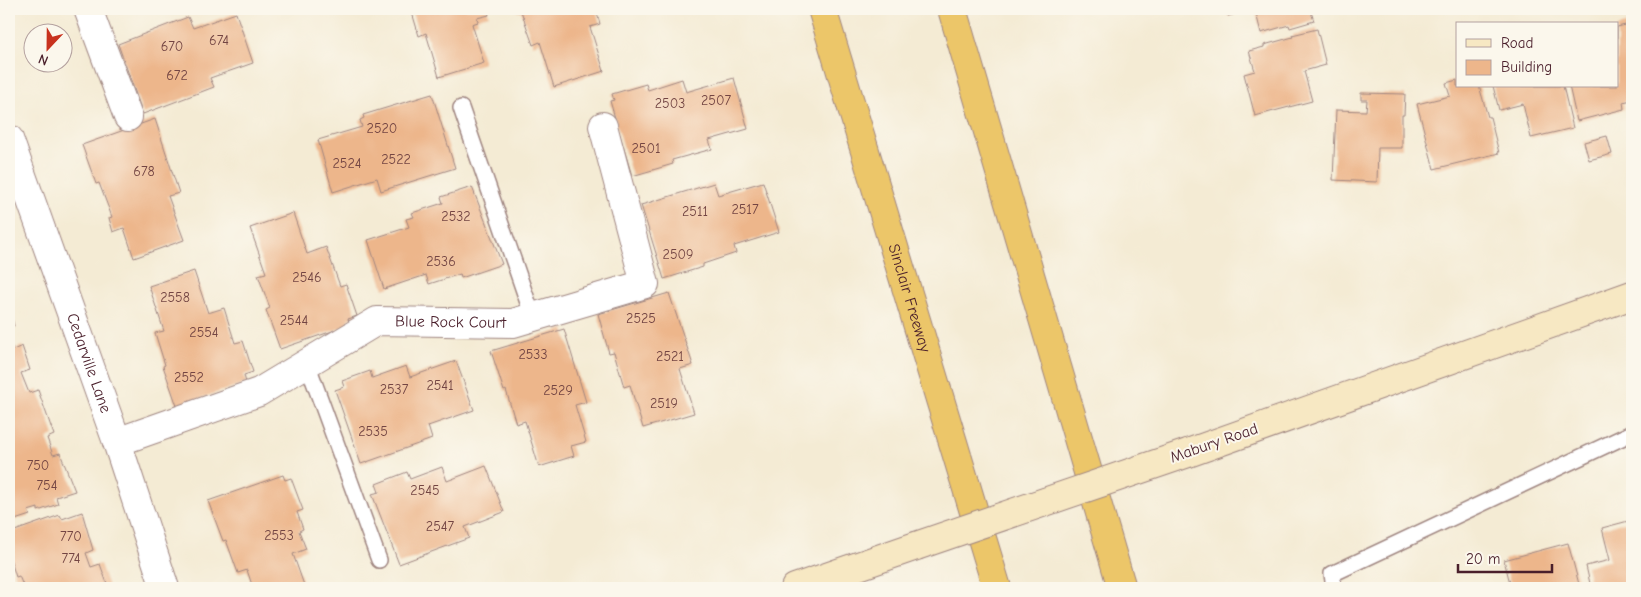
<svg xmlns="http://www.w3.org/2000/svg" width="1641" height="597" font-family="'Comic Neue',sans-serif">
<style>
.building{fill:#edb68b}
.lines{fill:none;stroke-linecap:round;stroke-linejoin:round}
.service-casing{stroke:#9f8580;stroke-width:18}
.minor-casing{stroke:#9f8580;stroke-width:30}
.secondary-casing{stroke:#9f8580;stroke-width:30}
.motorway-casing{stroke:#9f8580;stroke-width:30}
.service{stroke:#fff;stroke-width:15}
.minor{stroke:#fff;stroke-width:28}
.secondary{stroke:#f7e8c3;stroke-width:28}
.motorway{stroke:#ecc669;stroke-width:28}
.secondary-bridge-casing{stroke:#9f8580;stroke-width:30;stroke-linecap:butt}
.secondary-bridge{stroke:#f7e8c3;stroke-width:28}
.labels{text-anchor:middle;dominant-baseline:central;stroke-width:4;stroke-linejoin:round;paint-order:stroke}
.number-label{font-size:14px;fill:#734543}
.street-label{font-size:16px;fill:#4a1f2b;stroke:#fbf7ec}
</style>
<rect width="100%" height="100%" fill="#fbf7ec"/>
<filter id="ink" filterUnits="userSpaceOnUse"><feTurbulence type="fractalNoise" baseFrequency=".02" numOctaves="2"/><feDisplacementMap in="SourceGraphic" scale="10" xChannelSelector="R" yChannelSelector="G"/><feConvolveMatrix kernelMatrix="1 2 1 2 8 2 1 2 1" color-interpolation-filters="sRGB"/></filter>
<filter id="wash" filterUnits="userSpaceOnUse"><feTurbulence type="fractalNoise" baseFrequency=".0096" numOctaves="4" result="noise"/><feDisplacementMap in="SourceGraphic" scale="20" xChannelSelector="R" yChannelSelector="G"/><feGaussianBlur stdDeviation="1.12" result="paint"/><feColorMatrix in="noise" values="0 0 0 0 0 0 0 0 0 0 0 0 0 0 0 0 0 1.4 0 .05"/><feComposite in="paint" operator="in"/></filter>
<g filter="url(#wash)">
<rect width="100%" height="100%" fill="#f4ebd4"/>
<g id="blocks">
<g class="building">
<polygon points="107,9 121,9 108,14"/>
<polygon points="411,9 487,9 489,15 477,18 478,22 472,24 484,63 439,77 426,33 419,36"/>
<polygon points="517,9 596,9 600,24 590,27 604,71 554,87 540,42 533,45 521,11 518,12"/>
<polygon points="1226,9 1255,9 1228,16"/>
<polygon points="1255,9 1310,9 1314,21 1290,28 1289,25 1261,33"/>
<polygon points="236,13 253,63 210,78 214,87 143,114 118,44 188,17 193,28"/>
<polygon points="1630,24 1632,32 1632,100 1623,102 1624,109 1577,121 1569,86 1617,86 1617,27"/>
<polygon points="1317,29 1326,65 1304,71 1312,101 1255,116 1244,74 1255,71 1249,51 1264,47 1264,45 1293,37 1292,35"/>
<polygon points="734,78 748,129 709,140 712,149 672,160 673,164 632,176 610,101 614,100 612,94 646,84 648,90 682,79 686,92"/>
<polygon points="1457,80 1457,86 1479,86 1488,117 1490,117 1499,153 1434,169 1417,104 1450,96 1446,83"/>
<polygon points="1493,86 1563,86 1573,128 1531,138 1523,104 1499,110"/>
<polygon points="1361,93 1405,94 1404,115 1402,115 1402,148 1378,148 1377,182 1333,180 1336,110 1366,111 1367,100 1361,100"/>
<polygon points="432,94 455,168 381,191 377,178 333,192 318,140 362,127 360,120 364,118 363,115"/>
<polygon points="155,119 179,193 168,196 184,240 134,258 124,228 113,232 109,218 112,217 99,183 96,184 82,145"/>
<polygon points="1607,136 1612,154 1589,160 1584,142"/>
<polygon points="763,182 779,232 734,246 736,253 703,264 703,267 664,279 641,205 714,183 718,195"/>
<polygon points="472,187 502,264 461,278 460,274 429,284 426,275 384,289 368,240 409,227 406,219 414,217 412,213 443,203 441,197"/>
<polygon points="293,213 307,254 326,247 340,286 346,284 357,316 348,319 350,325 280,349 266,310 270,308 258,275 266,273 250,228"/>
<polygon points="194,271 208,313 224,308 235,343 243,341 253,372 244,375 246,383 177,406 163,366 165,365 155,333 164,331 149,286"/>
<polygon points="669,293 693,365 680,369 694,413 643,428 630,385 624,387 614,352 609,353 598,314"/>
<polygon points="9,306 14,326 9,328"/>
<polygon points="564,329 586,402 575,405 586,442 571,446 574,456 539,467 525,421 516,424 506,390 504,391 491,351"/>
<polygon points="9,339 13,350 22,346 30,370 21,373 29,393 38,390 54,435 47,438 53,455 60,453 75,491 56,497 58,504 38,511 38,508 28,511 30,515 9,522"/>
<polygon points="456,361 474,410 428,426 432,439 361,464 335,390 344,387 342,381 370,371 372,378 406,366 410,377"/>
<polygon points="486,466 504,512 465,527 469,538 399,564 372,494 379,492 376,484 407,472 410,479 442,467 447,481"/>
<polygon points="283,475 285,480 291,478 303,510 297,512 303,529 299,531 306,549 293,554 305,588 253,588 247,570 238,573 226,540 223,541 208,501"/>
<polygon points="82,512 93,550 86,553 91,567 100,564 108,586 103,588 24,588 19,576 16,577 9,555 9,533 60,515 62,519"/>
<polygon points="1632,520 1632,588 1591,588 1586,566 1610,560 1602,528"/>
<polygon points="1568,543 1580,588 1508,588 1511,587 1504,560"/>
</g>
</g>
</g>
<g filter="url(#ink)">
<use href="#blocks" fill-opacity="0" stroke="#9f8580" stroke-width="1"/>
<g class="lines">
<defs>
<g id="service">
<polyline points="461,108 533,317"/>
<polyline points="307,363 379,560"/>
<polyline points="1334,588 1332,574 1632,433"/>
</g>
<g id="minor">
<polyline points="88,9 128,117"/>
<path id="s1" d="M9,139L117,442L165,588"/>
<path id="s2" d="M117,442L259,392L377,321L513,323L645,284L603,126"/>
</g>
<g id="secondary">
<polyline points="1188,453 1632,295"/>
<polyline points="795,588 916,546"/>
</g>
<g id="motorway">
<path id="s3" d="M822,9L997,588"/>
<polyline points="952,9 1122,588"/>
</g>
</defs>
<use href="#service" class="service-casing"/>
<use href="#minor" class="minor-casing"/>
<use href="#secondary" class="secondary-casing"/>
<use href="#motorway" class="motorway-casing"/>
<use href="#service" class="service"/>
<use href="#minor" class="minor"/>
<use href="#secondary" class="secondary"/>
<use href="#motorway" class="motorway"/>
<defs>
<polyline id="secondary-bridge" points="916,546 1188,453"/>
</defs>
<use href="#secondary-bridge" class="secondary-bridge-casing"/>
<use href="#secondary-bridge" class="secondary-bridge"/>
</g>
</g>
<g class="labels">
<g class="number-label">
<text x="219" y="40">674</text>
<text x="172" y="46">670</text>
<text x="177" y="75">672</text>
<text x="716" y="100">2507</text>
<text x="670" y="103">2503</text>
<text x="382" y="128">2520</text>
<text x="646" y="148">2501</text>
<text x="396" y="159">2522</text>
<text x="347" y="163">2524</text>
<text x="144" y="171">678</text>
<text x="745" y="209">2517</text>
<text x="695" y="211">2511</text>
<text x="456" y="216">2532</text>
<text x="678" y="254">2509</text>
<text x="441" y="261">2536</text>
<text x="307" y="277">2546</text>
<text x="175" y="297">2558</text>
<text x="641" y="318">2525</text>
<text x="294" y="320">2544</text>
<text x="204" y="332">2554</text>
<text x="533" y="354">2533</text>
<text x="670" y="356">2521</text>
<text x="189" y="377">2552</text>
<text x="440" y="385">2541</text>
<text x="394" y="389">2537</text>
<text x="558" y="390">2529</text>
<text x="664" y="403">2519</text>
<text x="373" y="431">2535</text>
<text x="38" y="465">750</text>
<text x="47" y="485">754</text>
<text x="425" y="490">2545</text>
<text x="440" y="526">2547</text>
<text x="279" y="535">2553</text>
<text x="71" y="536">770</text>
<text x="71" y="558">774</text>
</g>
<g class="street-label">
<text stroke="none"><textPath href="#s3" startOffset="302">Sinclair Freeway</textPath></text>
<text stroke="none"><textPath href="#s2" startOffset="362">Blue Rock Court</textPath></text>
<text stroke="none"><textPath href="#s1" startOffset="238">Cedarville Lane</textPath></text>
<text transform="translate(1214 443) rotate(-19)">Mabury Road</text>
</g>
</g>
<rect width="1641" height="597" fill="none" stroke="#fbf7ec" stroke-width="30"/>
<rect x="1456" y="22" width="162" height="65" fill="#fbf7ec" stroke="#b4a19f"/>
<rect x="1466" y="39" width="25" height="8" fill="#f7e8c3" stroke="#b4a19f"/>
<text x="1501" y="48" font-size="15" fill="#4a1f2b">Road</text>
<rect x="1466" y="60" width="25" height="15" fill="#edb68b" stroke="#b4a19f"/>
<text x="1501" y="72" font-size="15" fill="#4a1f2b">Building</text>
<g transform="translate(48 48) rotate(202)"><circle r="24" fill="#fbf7ec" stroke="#b4a19f"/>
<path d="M0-4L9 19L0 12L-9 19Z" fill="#c8321e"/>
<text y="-8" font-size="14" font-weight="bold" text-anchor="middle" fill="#4a1f2b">N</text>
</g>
<path d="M1458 564v8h94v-8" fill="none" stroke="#4a1f2b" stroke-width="2.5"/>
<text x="1466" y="564" font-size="15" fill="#4a1f2b" stroke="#fbf7ec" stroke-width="4" paint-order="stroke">20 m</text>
</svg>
